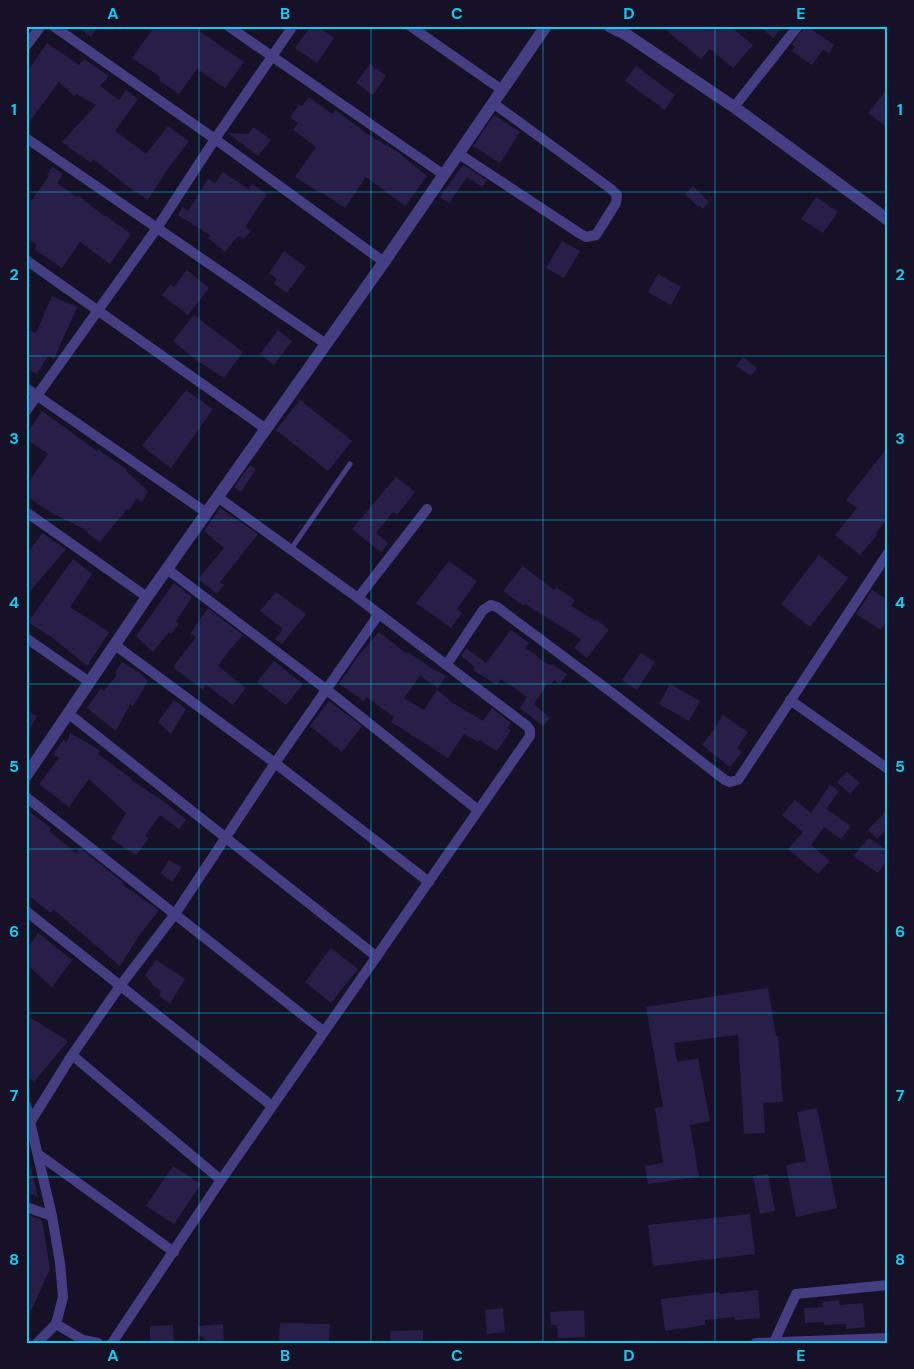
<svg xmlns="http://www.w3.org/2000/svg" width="914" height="1369" font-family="'DM Sans',sans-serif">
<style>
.building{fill:#291e47}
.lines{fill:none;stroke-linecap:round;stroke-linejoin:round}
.service{stroke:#453e83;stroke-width:5}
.minor{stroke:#453e83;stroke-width:10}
.tertiary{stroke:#453e83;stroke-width:12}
.grid{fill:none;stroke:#0fcef3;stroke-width:1;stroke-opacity:0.55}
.neatline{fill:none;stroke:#0fcef3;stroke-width:2}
.grid-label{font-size:16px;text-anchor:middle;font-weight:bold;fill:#0fcef3}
</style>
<rect width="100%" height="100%" fill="#161127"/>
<g class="building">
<polygon points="77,26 98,26 91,37"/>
<polygon points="155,26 192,26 244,62 225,88 197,69 179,94 159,80 160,77 132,58"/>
<polygon points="311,26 317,26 334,38 317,63 295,48"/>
<polygon points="661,26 730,26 753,45 733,68 710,49 701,59"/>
<polygon points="759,26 783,26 773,38"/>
<polygon points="805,26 807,26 834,45 829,53 823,49 812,65 792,51 795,47 792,44"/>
<polygon points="47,43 79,65 84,59 109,76 100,86 119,100 126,90 138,99 115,131 146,154 168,126 189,141 167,170 148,200 127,186 93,159 91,163 62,142 96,105 76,94 74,96 59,82 26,126 26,73"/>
<polygon points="370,64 386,76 373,95 356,83"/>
<polygon points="636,66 675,95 665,110 625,81"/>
<polygon points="888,88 888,128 868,113"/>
<polygon points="309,97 332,114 335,110 364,131 364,132 398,152 427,176 405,206 366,177 345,208 321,192 320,193 295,177 316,147 293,130 298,123 290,117 299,105 302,106"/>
<polygon points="494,115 520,132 500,163 473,146"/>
<polygon points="254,127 271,140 258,156 228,133 248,134"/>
<polygon points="463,165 487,180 482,187 467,177 449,203 440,197"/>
<polygon points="52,167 63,174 57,183 77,197 78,195 105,217 106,216 131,234 110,264 80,242 62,268 34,249 37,245 26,237 26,196 32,200 49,176 47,175"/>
<polygon points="223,172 248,189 252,184 267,194 245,227 251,231 244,239 238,236 225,252 208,238 210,235 178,215 182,207 188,211 208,179 215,183"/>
<polygon points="693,186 709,202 703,209 700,206 698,207 685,194"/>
<polygon points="816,197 838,212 823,233 801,219"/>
<polygon points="562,241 580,251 564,278 546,268"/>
<polygon points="284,251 306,267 287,293 274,284 277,279 269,273"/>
<polygon points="187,270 209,288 188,315 162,295 171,284 174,287"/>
<polygon points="658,274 681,287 671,305 648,292"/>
<polygon points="52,296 77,307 54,359 48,356 37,374 26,368 26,329 36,333"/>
<polygon points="194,315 243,352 224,378 196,360 173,341"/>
<polygon points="278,330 292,341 274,365 260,354"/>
<polygon points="743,357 757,368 751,376 736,366"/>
<polygon points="186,390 213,409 171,468 142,446"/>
<polygon points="300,400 352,441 328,471 276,430"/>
<polygon points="42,411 97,451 98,449 127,470 126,471 148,491 142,502 136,499 129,511 127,509 100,542 87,533 88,531 52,513 26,496 26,486 48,454 26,439 26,435"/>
<polygon points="888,447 888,518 875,534 877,535 860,555 835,535 857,508 846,500"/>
<polygon points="250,465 256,469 241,492 234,487"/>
<polygon points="396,477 415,492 397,515 393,512 376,533 388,543 381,552 352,529"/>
<polygon points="220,508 258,534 220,582 224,585 217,594 198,579 224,548 204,531"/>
<polygon points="42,533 66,549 26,596 26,556"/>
<polygon points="819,555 848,578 810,627 781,604"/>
<polygon points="73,559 92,574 70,607 109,632 87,666 53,638 28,622"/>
<polygon points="449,561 477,581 457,609 462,613 451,628 416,603"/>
<polygon points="523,566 554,590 556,587 575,600 571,606 596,621 597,620 609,630 587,658 574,648 581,639 525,604 524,606 503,591"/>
<polygon points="174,583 192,597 176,621 179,624 171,634 169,632 153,652 136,636"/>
<polygon points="872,590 888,600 888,619 881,630 856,614"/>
<polygon points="276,592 306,614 282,644 275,639 283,629 260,611"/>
<polygon points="208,608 243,635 228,652 218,666 246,688 233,705 206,685 203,690 173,667 196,637 190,634"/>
<polygon points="511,630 529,643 525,648 551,666 552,664 567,674 560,684 554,680 551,684 548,683 534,704 550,718 543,726 520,708 527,697 501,679 497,685 473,670 475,667 461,656 466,648 486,663"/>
<polygon points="379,632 407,654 408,652 437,672 438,671 446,676 438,688 420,676 404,698 424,710 437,690 449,699 448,700 483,721 492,708 511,723 507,728 511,730 497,751 479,740 478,742 464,734 448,758 391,722 394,717 366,697 364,701 339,684 358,656"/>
<polygon points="641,653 655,662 637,690 622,680"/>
<polygon points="274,661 303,684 286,705 257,682"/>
<polygon points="122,662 140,673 148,681 133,706 130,704 116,731 87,708 101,688 104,691 117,675 115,673"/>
<polygon points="670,684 700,701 689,721 659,704"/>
<polygon points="174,700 186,709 171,734 158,722"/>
<polygon points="329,701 362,726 342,752 310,726"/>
<polygon points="26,711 37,716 26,735"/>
<polygon points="723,715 748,732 737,748 742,752 730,767 702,745 716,727 715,727"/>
<polygon points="70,733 100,750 98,754 132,779 131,780 167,804 186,820 179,829 160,815 145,836 149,838 136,855 111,839 126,813 89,779 69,807 39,784 59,758 53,754 63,740 67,742"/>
<polygon points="847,772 860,783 850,794 837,782"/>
<polygon points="830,785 839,791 826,809 851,826 841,839 824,827 811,845 830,861 818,874 788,849 803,832 782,815 795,800 811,813"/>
<polygon points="26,809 51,828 49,831 76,853 80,848 124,883 123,885 159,910 138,937 120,966 53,909 51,913 26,894"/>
<polygon points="888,809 888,828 877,839 868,830"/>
<polygon points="869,838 888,851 888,858 878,873 853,856"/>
<polygon points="169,860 182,867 172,882 161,873"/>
<polygon points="38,933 72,960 52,987 26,964 26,950"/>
<polygon points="331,948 358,969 331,1003 305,982"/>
<polygon points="156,960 185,979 170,1004 159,996 161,991 154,986 145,975"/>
<polygon points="768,988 776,1036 778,1036 783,1102 763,1103 765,1133 744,1134 738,1035 674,1043 677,1062 698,1058 710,1121 690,1125 699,1177 648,1184 645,1166 663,1163 655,1108 663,1107 646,1007"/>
<polygon points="31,1018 68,1041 34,1082 29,1077 26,1064 26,1023"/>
<polygon points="817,1108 837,1208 796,1217 786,1165 806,1161 797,1112"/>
<polygon points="30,1164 38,1197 26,1192 26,1165"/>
<polygon points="173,1166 201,1184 174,1224 146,1206"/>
<polygon points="768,1174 775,1211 760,1214 753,1176"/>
<polygon points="26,1214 42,1220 50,1269 26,1322"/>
<polygon points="750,1214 755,1254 653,1266 648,1225"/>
<polygon points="758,1290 760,1318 735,1320 734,1317 705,1320 705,1325 665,1331 661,1299 719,1292 720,1294"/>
<polygon points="839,1300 840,1305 863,1303 865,1327 846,1329 846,1324 824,1325 824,1322 805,1323 804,1308 823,1307 822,1302"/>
<polygon points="503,1308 505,1332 487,1334 485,1310"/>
<polygon points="584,1310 585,1337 558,1338 557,1325 551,1325 550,1312"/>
<polygon points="280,1323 330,1324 329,1343 279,1343"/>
<polygon points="223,1324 224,1343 210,1343 198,1334 198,1326"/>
<polygon points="173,1325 174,1343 150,1343 150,1326"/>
<polygon points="423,1330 423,1342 390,1343 390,1331"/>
</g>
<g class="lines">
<polyline class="service" points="291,549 350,464"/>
<g class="minor">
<polyline points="53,26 215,139 384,262"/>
<polyline points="228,26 444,175"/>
<polyline points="410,26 502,90"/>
<polyline points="26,46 41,26"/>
<polyline points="734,107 798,26"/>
<polyline points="26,138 326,344"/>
<polyline points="459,154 579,233 586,237 596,235 616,203 617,195 611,189 493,103"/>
<polyline points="26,260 266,429"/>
<polyline points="26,388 207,513"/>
<polyline points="26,411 157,228 215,139 293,26"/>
<polyline points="26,512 147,597"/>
<polyline points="167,569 327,690 478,810"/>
<polyline points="358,598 427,509"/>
<polyline points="26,638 88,681"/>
<polyline points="115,645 275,763 429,882"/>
<polyline points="447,664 483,610 491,605 497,607 611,692 725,780 730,782 738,780 888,553"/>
<polyline points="790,700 888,769"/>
<polyline points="69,714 377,957"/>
<polyline points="26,797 323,1031"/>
<polyline points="26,911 272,1106"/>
<polyline points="72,1055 221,1180"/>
<polyline points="26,1105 52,1216 60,1263 63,1297 56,1324 37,1343"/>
<polyline points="31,1121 72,1055 120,986 175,914 275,763 379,614"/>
<polyline points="38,1154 174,1252"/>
<polyline points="26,1207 52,1216"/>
<polyline points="56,1324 83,1340 98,1343"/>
<polyline points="774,1342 796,1294 888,1285"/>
<polyline points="112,1343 221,1180 530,736 530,730 527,726 358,598 219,498"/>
<polyline points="756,1343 888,1338"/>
</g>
<g class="tertiary">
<polyline points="609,26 627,35 734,107 888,220"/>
<polyline points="26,776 147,597 384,262 546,26"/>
</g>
</g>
<path class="grid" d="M199,26V1343M371,26V1343M543,26V1343M715,26V1343M26,192H888M26,356H888M26,520H888M26,684H888M26,849H888M26,1013H888M26,1177H888"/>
<rect width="914" height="1369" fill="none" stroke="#161127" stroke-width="55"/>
<rect x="28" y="28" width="858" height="1314" class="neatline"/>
<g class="grid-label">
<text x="113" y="19">A</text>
<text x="285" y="19">B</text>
<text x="457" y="19">C</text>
<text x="629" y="19">D</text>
<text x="801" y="19">E</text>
<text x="14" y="115">1</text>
<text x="900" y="115">1</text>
<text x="14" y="280">2</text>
<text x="900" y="280">2</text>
<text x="14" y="444">3</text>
<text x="900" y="444">3</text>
<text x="14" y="608">4</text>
<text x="900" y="608">4</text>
<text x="14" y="772">5</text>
<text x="900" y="772">5</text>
<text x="14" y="937">6</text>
<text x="900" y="937">6</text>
<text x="14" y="1101">7</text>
<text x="900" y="1101">7</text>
<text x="14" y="1265">8</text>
<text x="900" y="1265">8</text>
<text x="113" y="1361">A</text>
<text x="285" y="1361">B</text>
<text x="457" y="1361">C</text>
<text x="629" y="1361">D</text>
<text x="801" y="1361">E</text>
</g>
</svg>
